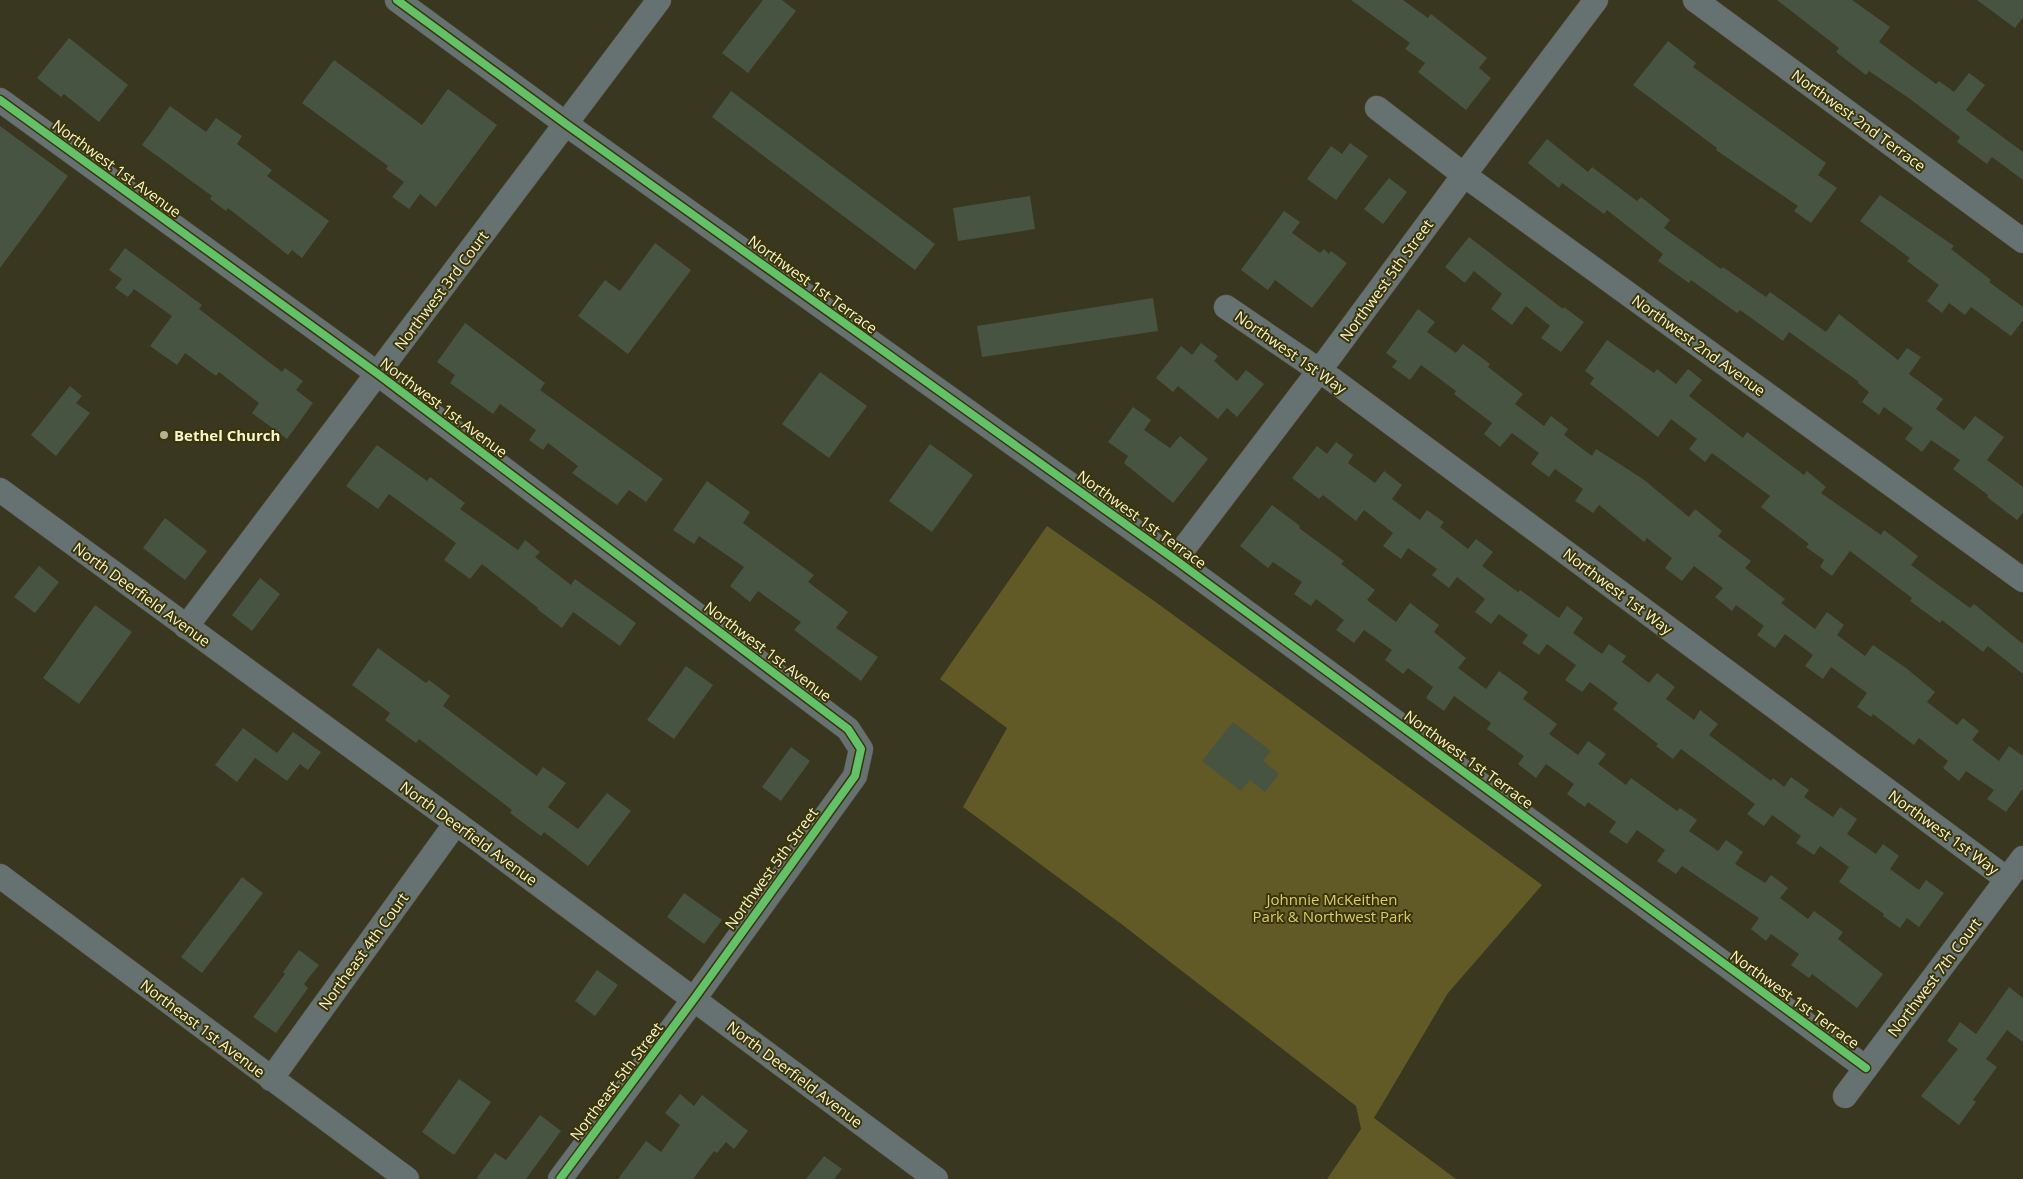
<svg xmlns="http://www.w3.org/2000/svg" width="2023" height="1179" font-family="'Open Sans',sans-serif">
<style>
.green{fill:#615a26}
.building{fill:#475442}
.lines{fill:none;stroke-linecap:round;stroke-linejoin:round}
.street-casing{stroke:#56543e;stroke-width:25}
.street{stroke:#667172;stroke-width:24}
.cycleway-casing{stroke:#3a3509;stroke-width:11}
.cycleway{stroke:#61c268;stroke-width:8}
.poi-dot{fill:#b6b291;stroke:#3a3509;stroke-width:2}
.labels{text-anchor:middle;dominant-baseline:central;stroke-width:4;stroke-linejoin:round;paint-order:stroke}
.street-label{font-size:15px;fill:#f9f5ce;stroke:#3a3509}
.poi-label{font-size:15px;font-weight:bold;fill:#f9f5ce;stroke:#3a3509;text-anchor:start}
.park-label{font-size:15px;fill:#dacd66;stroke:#3a3509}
</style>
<rect width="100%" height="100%" fill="#3a3720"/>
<polygon class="green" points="1047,526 1157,603 1542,885 1448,993 1374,1118 1456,1179 1327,1179 1361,1129 1356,1106 1120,923 963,807 1007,728 940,679"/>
<g class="building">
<polygon points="763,0 782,0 796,11 748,73 722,53"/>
<polygon points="1351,0 1403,0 1428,18 1431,14 1487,58 1479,68 1491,78 1466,110 1418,72 1425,63 1405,49 1410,43"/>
<polygon points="1777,0 1852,0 1890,27 1879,42 1936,84 1939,81 1954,92 1969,73 1985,85 1966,110 2023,152 2023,180 1992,157 1987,164 1957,142 1960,137 1910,99 1869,71 1866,75 1836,52 1839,48"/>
<polygon points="1977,0 2023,0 2023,17 2015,28"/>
<polygon points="69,38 128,85 99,122 64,94 61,97 37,78"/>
<polygon points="1668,41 1696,63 1693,67 1826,163 1818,175 1837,188 1811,223 1794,211 1798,206 1716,150 1717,148 1633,85"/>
<polygon points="334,60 422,125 448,89 497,125 436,207 420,194 409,209 392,197 404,182 386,169 388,166 302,103"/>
<polygon points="731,91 935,244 915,270 712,117"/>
<polygon points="170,106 206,132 216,118 242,136 237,144 272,170 267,176 329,221 302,258 292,250 288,255 228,208 226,211 210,199 212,196 142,145"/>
<polygon points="0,126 68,176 0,268"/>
<polygon points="1547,139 1588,172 1592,167 1637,201 1641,197 1670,220 1664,228 1721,269 1723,267 1766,297 1770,292 1826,332 1839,314 1898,360 1907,348 1921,357 1909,374 1943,399 1936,409 1964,430 1975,416 2004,437 1987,460 2023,487 2023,512 2017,520 1987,497 1988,495 1953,469 1960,460 1931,440 1922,452 1905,439 1913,428 1884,407 1879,415 1862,402 1869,392 1858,383 1859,382 1789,332 1783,341 1740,310 1737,313 1691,280 1689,283 1658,261 1663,254 1607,210 1604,214 1562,183 1559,188 1528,163"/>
<polygon points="1350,143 1368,156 1336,200 1307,179 1331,146 1342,154"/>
<polygon points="1389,178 1407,192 1383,224 1364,209"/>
<polygon points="1880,195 1954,246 1951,249 1991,280 1989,282 2023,307 2023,320 2011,336 1971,307 1965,315 1949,303 1942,313 1927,301 1939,285 1907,261 1910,258 1860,221"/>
<polygon points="1030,196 1035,229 958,241 953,208"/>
<polygon points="1284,211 1300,222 1292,233 1320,253 1324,249 1329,254 1331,251 1347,263 1312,308 1275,280 1268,290 1241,270"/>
<polygon points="1469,237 1563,309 1564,307 1584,322 1561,352 1541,338 1550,326 1526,306 1512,325 1491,309 1502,294 1474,271 1465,283 1445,267"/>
<polygon points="655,243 691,270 628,354 578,316 605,280 620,291"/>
<polygon points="125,248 202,305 199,309 282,372 285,368 303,381 296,390 313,403 287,439 252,413 259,403 219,372 216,376 185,353 177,365 150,346 172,316 134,289 128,297 115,288 122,279 109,270"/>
<polygon points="1153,298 1158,331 982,357 977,326"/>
<polygon points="1418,309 1435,322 1427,332 1456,353 1463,344 1490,364 1488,367 1523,394 1515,404 1544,426 1551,416 1568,429 1564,435 1592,456 1596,449 1643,479 1689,517 1695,509 1722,531 1718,536 1751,561 1745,568 1785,599 1781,603 1815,629 1827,612 1844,625 1837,635 1865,656 1873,645 1906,668 1935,692 1927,702 1957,725 1963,718 1979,731 1972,740 1999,761 2009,746 2023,756 2023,788 2006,812 1987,799 1994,790 1966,771 1959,781 1943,768 1948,761 1919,738 1914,745 1873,714 1871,717 1857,707 1867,693 1831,667 1823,679 1805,666 1813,655 1785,634 1775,648 1757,635 1764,626 1736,605 1732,611 1715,597 1723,588 1694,566 1682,581 1665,568 1672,558 1647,538 1644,542 1599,505 1593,513 1575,501 1583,489 1555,469 1549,477 1531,464 1539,453 1512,433 1500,447 1484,434 1492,423 1454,394 1456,391 1421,365 1410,380 1392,367 1397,361 1386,353"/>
<polygon points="465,323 545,383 540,390 663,479 646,502 629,490 617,505 572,473 578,466 548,443 543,450 529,440 536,430 500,404 493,414 450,383 455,375 437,362"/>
<polygon points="1607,340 1654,373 1657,369 1676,384 1688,369 1702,380 1689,396 1743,438 1747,432 1804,475 1807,471 1826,487 1821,493 1881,535 1884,530 1918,556 1911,565 1970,608 1974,604 2023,644 2023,674 1988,646 1983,652 1942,620 1940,623 1910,601 1912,598 1850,551 1832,576 1820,567 1824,560 1806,547 1809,544 1761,507 1770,496 1712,453 1705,462 1689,449 1697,439 1671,419 1658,437 1590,384 1594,378 1585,371"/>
<polygon points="1201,343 1218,356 1214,361 1237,381 1246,370 1264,384 1237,417 1227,408 1218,419 1178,386 1173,392 1156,378 1181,346 1192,355"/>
<polygon points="820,372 867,406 829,458 782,424"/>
<polygon points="70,386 82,396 76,403 90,413 56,456 31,435"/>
<polygon points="1133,407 1151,420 1144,430 1170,448 1180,436 1208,459 1173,503 1124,463 1128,456 1108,442"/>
<polygon points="1336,442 1353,455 1348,463 1375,483 1384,471 1402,485 1392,499 1420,520 1427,510 1444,522 1440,527 1468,549 1476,539 1493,552 1482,566 1518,592 1520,590 1559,618 1567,606 1583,618 1573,633 1602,654 1609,644 1626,656 1622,662 1649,683 1657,673 1675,687 1666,699 1694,720 1700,710 1718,724 1709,735 1771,781 1773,778 1784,787 1791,777 1809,790 1804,797 1833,817 1840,807 1857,819 1847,834 1876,854 1883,844 1899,856 1890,869 1919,890 1926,880 1944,893 1919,927 1907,918 1900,928 1883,916 1884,914 1839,882 1849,867 1820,846 1814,855 1796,843 1801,836 1772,815 1764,826 1747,814 1755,804 1681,749 1673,759 1656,746 1658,744 1613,709 1618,703 1590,682 1582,692 1565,680 1576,665 1547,644 1539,655 1522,643 1528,635 1499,614 1491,624 1475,612 1485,599 1457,577 1449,588 1432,575 1437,569 1408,548 1401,559 1383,546 1393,533 1364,510 1356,521 1323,495 1319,499 1292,478 1317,446 1327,454"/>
<polygon points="930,444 973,475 932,532 889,501"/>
<polygon points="377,445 427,481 430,477 465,503 460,509 518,550 525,540 540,552 535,557 571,585 575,579 636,623 620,646 573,612 562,628 537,609 538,608 482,564 470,579 444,560 456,543 389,494 378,509 346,486"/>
<polygon points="707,481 750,512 743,523 814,575 808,582 848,612 836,628 878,657 861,681 794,630 801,622 758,591 750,602 730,586 744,567 699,536 694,544 673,530"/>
<polygon points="1272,505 1300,526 1299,528 1344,561 1341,564 1375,590 1367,600 1396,622 1410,603 1439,625 1434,632 1466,658 1458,668 1486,689 1499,671 1528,692 1523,699 1557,724 1549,734 1578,755 1588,741 1606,754 1598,764 1626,785 1631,778 1677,811 1680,808 1697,820 1689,831 1718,851 1726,840 1743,852 1735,864 1765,883 1771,875 1788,888 1780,898 1808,919 1814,911 1843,932 1838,939 1883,974 1857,1008 1812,974 1809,978 1791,965 1799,954 1771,934 1766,941 1751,929 1759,918 1682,866 1676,874 1657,861 1665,850 1637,830 1627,844 1609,832 1616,822 1588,802 1585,807 1567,794 1574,784 1546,764 1536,778 1518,764 1524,756 1487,729 1491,723 1454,696 1444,711 1426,698 1433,687 1408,668 1403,674 1385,660 1392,650 1364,630 1354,643 1336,630 1344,620 1316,599 1311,606 1294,594 1302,582 1273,562 1268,568 1240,546"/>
<polygon points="165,518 207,551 185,580 143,548"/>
<polygon points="39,566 59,582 35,613 14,597"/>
<polygon points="260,578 280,594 252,631 232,615"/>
<polygon points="95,605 132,632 79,704 43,678"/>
<polygon points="378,648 426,683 429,680 450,696 443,706 537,776 543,767 566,783 548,807 578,829 607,793 631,811 588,866 544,832 541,836 510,813 512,810 419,739 416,743 385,720 390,713 352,685"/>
<polygon points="686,666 713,685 674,739 647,720"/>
<polygon points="1233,722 1271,751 1263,761 1279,774 1265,792 1250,780 1241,791 1202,761"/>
<polygon points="243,728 277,753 293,732 321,752 308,770 300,764 287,781 255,758 237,782 215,765"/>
<polygon points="791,747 810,761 781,801 762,787"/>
<polygon points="242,877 263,893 202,973 181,957"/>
<polygon points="684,893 722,920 704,944 667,917"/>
<polygon points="299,950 319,965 304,984 308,988 276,1033 253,1017 285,974 283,972"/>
<polygon points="597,970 618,985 595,1016 575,1001"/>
<polygon points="2009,987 2023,998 2023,1042 2007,1030 1986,1059 1997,1067 1973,1100 1976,1102 1959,1125 1921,1096 1958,1049 1947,1041 1960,1022 1976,1034"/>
<polygon points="459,1079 491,1102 454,1155 422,1132"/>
<polygon points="680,1094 694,1106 702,1095 748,1131 734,1149 726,1142 717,1153 714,1151 693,1179 618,1179 646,1141 661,1152 680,1125 665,1113"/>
<polygon points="540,1115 561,1131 526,1179 476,1179 495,1153 506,1160"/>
<polygon points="824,1156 842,1169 834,1179 806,1179"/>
</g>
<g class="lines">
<defs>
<g id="street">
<polyline points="397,0 566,124 1177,561 1866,1068"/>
<polyline points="1695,0 2023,241"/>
<polyline points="0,100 378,374 848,729 861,749 855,776 694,999 560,1179"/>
<polyline points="1377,108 1464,175 2023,580"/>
<polyline points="1226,307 1333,380 2007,879"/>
<polyline points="0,490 456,823 936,1179"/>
<polyline points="1175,560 1331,355 1464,175 1596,0"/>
<polyline points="186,627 659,0"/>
<polyline points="0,876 407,1179"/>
<polyline points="271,1079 456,823"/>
<polyline points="1845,1096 2023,858"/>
</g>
</defs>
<use href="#street" class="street-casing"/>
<use href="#street" class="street"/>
<defs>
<g id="cycleway">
<polyline points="397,0 566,124 1177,561 1866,1068"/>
<polyline points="0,100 378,374 848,729 861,749 855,776 694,999 560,1179"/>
</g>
</defs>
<use href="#cycleway" class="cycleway-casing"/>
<use href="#cycleway" class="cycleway"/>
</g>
<circle class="poi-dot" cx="164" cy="435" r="5"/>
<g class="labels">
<g class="street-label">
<text transform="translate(1859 120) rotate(36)">Northwest 2nd Terrace</text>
<text transform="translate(117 168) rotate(36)">Northwest 1st Avenue</text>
<text transform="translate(1386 280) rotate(-54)">Northwest 5th Street</text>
<text transform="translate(813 284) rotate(36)">Northwest 1st Terrace</text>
<text transform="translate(441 290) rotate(-53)">Northwest 3rd Court</text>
<text transform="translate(1699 345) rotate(36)">Northwest 2nd Avenue</text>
<text transform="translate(1291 352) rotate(35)">Northwest 1st Way</text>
<text transform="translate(444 407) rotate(37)">Northwest 1st Avenue</text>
<text transform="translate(1142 519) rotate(36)">Northwest 1st Terrace</text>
<text transform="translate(1618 591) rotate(37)">Northwest 1st Way</text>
<text transform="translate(142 594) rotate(36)">North Deerfield Avenue</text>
<text transform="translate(768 651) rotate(37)">Northwest 1st Avenue</text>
<text transform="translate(1469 759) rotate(36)">Northwest 1st Terrace</text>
<text transform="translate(1944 832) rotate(36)">Northwest 1st Way</text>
<text transform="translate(469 833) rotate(36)">North Deerfield Avenue</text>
<text transform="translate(771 868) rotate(-54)">Northwest 5th Street</text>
<text transform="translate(363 951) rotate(-54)">Northeast 4th Court</text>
<text transform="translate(1934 977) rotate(-53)">Northwest 7th Court</text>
<text transform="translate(1795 999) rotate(36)">Northwest 1st Terrace</text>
<text transform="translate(203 1028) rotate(37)">Northeast 1st Avenue</text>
<text transform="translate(795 1074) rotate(37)">North Deerfield Avenue</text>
<text transform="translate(616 1081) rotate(-53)">Northeast 5th Street</text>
</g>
<g class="poi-label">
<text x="174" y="435">Bethel Church</text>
</g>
<g class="park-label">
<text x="1332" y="899">Johnnie McKeithen<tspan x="1332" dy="17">Park &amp; Northwest Park</tspan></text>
</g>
</g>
</svg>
